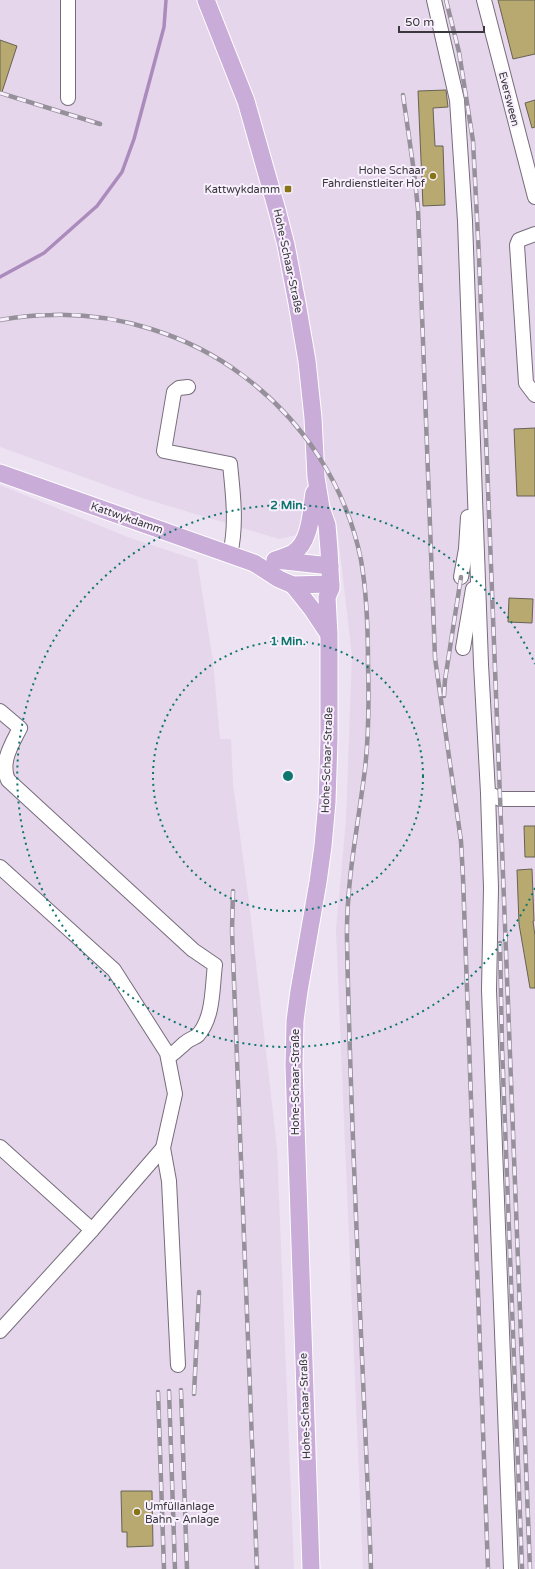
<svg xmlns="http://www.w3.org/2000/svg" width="535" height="1569" font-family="'Varela Round',sans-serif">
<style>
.built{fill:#e5d6ec}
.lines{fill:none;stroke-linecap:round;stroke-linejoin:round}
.stream{stroke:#ab8bbc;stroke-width:3.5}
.building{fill:#b7a96f;stroke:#676354}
.minor-casing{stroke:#766d7b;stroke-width:16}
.major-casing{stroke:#fff;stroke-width:19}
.minor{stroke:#fff;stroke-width:14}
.major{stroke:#c9acd8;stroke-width:17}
.rail-casing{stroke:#96909b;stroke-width:4.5}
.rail{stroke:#f8f0fd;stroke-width:3;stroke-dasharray:9;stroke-linecap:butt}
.ring{fill:none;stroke:#0f766e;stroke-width:2;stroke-dasharray:2 4}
.poi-dot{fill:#877417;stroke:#f8f0fd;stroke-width:1.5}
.labels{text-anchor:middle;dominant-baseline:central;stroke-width:4;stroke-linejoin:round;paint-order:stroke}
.street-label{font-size:11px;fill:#3a373d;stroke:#f8f0fd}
.poi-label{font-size:11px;fill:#3a373d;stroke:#f8f0fd;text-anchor:end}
.centre{fill:#0f766e;stroke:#f8f0fd;stroke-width:2}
.ring-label{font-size:12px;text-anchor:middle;font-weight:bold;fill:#0f766e;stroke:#f8f0fd;stroke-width:4;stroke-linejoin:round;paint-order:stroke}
</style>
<rect width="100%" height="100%" fill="#ece2f2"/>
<g class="built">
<polygon points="0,0 535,0 535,1569 363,1569 336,930 346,820 352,656 337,526 279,539 142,498 0,447"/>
<polygon points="0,485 130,538 197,560 213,661 220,739 231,739 233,784 249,902 277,1148 294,1569 0,1569"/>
</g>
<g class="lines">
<polyline class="stream" points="0,277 44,253 97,206 122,172 134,139 164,27 166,0"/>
</g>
<g class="building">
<polygon points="498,0 535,0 535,54 513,59"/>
<polygon points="0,40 17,46 2,92 0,92"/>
<polygon points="446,90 448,107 433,108 435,146 443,146 445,205 423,206 418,91"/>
<polygon points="535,100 535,127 532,128 525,103"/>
<polygon points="535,428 535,496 517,496 514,429"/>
<polygon points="509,598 533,599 532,623 508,622"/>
<polygon points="524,826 535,826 535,857 525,857"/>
<polygon points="532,869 534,921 533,921 535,936 535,988 530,988 519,924 517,870"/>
<polygon points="121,1491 152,1491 153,1546 127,1547 127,1532 122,1532"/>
</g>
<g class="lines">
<defs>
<g id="minor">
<polyline points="434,0 457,100 465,221 481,664 488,793 500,799 535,799"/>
<polyline points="484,0 535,197"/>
<polyline points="68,98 68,0"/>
<polyline points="535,234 519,240 517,245 526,383 535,395"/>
<path d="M188,387L179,388L174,392L164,451L230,464C233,493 237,526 230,554"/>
<polyline points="461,577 466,549 468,517"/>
<polyline points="463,648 473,589"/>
<path d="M0,711L20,728C12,744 0,762 8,780L193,950L215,965C212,987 214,1017 198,1035C195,1038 189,1039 185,1043C179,1048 175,1053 168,1057"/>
<polyline points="488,793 491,888 489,990 511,1569"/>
<polyline points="0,867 114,970 167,1053 175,1094 163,1148 169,1181 178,1365"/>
<polyline points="0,1147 92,1230"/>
<polyline points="0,1331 92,1230 163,1148"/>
</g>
<g id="major">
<polyline points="206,0 246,101 277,210 286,245 297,303 307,361 313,418 316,477 321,508 327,525 329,550 331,588 327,597 329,635 329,740 327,802 323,846 318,882 299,991 295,1021 294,1066 311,1569"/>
<polyline points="0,473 254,563 279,579 293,585 331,584"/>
<path d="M275,560C281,558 287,556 293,553C311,542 311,511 314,493"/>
<polyline points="276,560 330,566"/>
<polyline points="293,585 312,609 328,633"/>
</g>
</defs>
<use href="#minor" class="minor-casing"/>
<use href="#major" class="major-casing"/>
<use href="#minor" class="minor"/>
<use href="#major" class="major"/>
<defs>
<g id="rail">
<polyline points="446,0 459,52 473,141 479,257 530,1569"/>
<polyline points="0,93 100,124"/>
<polyline points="403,95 414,172 418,209 435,658 461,841 463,878 488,1569"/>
<path d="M0,320C17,317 35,315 52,315C118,313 189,335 242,375C302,419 346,485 361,560C367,594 368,629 368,664C369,699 369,734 365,769C358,826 346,882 347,940C351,1150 363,1359 371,1569"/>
<polyline points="444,696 445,680 461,577"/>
<polyline points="233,891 232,931 257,1569"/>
<polyline points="500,943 502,1047 522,1569"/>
<polyline points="181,1390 187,1569"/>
<polyline points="169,1391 175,1569"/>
<polyline points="158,1392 164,1569"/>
<polyline points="194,1394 199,1292"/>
</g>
</defs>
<use href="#rail" class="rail-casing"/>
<use href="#rail" class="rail"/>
</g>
<g class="ring">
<circle cx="288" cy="776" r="135"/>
<path d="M535 888A271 271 0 1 1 535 664"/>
</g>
<g class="poi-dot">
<circle cx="433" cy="176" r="4"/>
<rect x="284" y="185" width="8" height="8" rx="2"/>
<circle cx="137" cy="1512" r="4"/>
</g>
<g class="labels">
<g class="street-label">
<text transform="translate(509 99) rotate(76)">Eversween</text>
<text transform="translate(288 261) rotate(78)">Hohe-Schaar-Straße</text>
<text transform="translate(127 518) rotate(19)">Kattwykdamm</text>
<text transform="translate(327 760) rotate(-88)">Hohe-Schaar-Straße</text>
<text transform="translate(295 1082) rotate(-90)">Hohe-Schaar-Straße</text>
<text transform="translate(305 1406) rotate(-92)">Hohe-Schaar-Straße</text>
</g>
<g class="poi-label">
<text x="425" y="170">Hohe Schaar<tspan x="425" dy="13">Fahrdienstleiter Hof</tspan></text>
<text x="280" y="189">Kattwykdamm</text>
<text x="145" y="1506" text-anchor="start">Umfüllanlage<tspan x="145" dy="13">Bahn - Anlage</tspan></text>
</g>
</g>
<circle cx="288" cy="776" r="6" class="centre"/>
<g class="ring-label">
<text x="288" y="509">2 Min.</text>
<text x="288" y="645">1 Min.</text>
</g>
<path d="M399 26v6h85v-6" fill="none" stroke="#3a373d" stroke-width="2"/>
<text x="405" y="26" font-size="12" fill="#3a373d" stroke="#f8f0fd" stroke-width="3" paint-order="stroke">50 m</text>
</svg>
